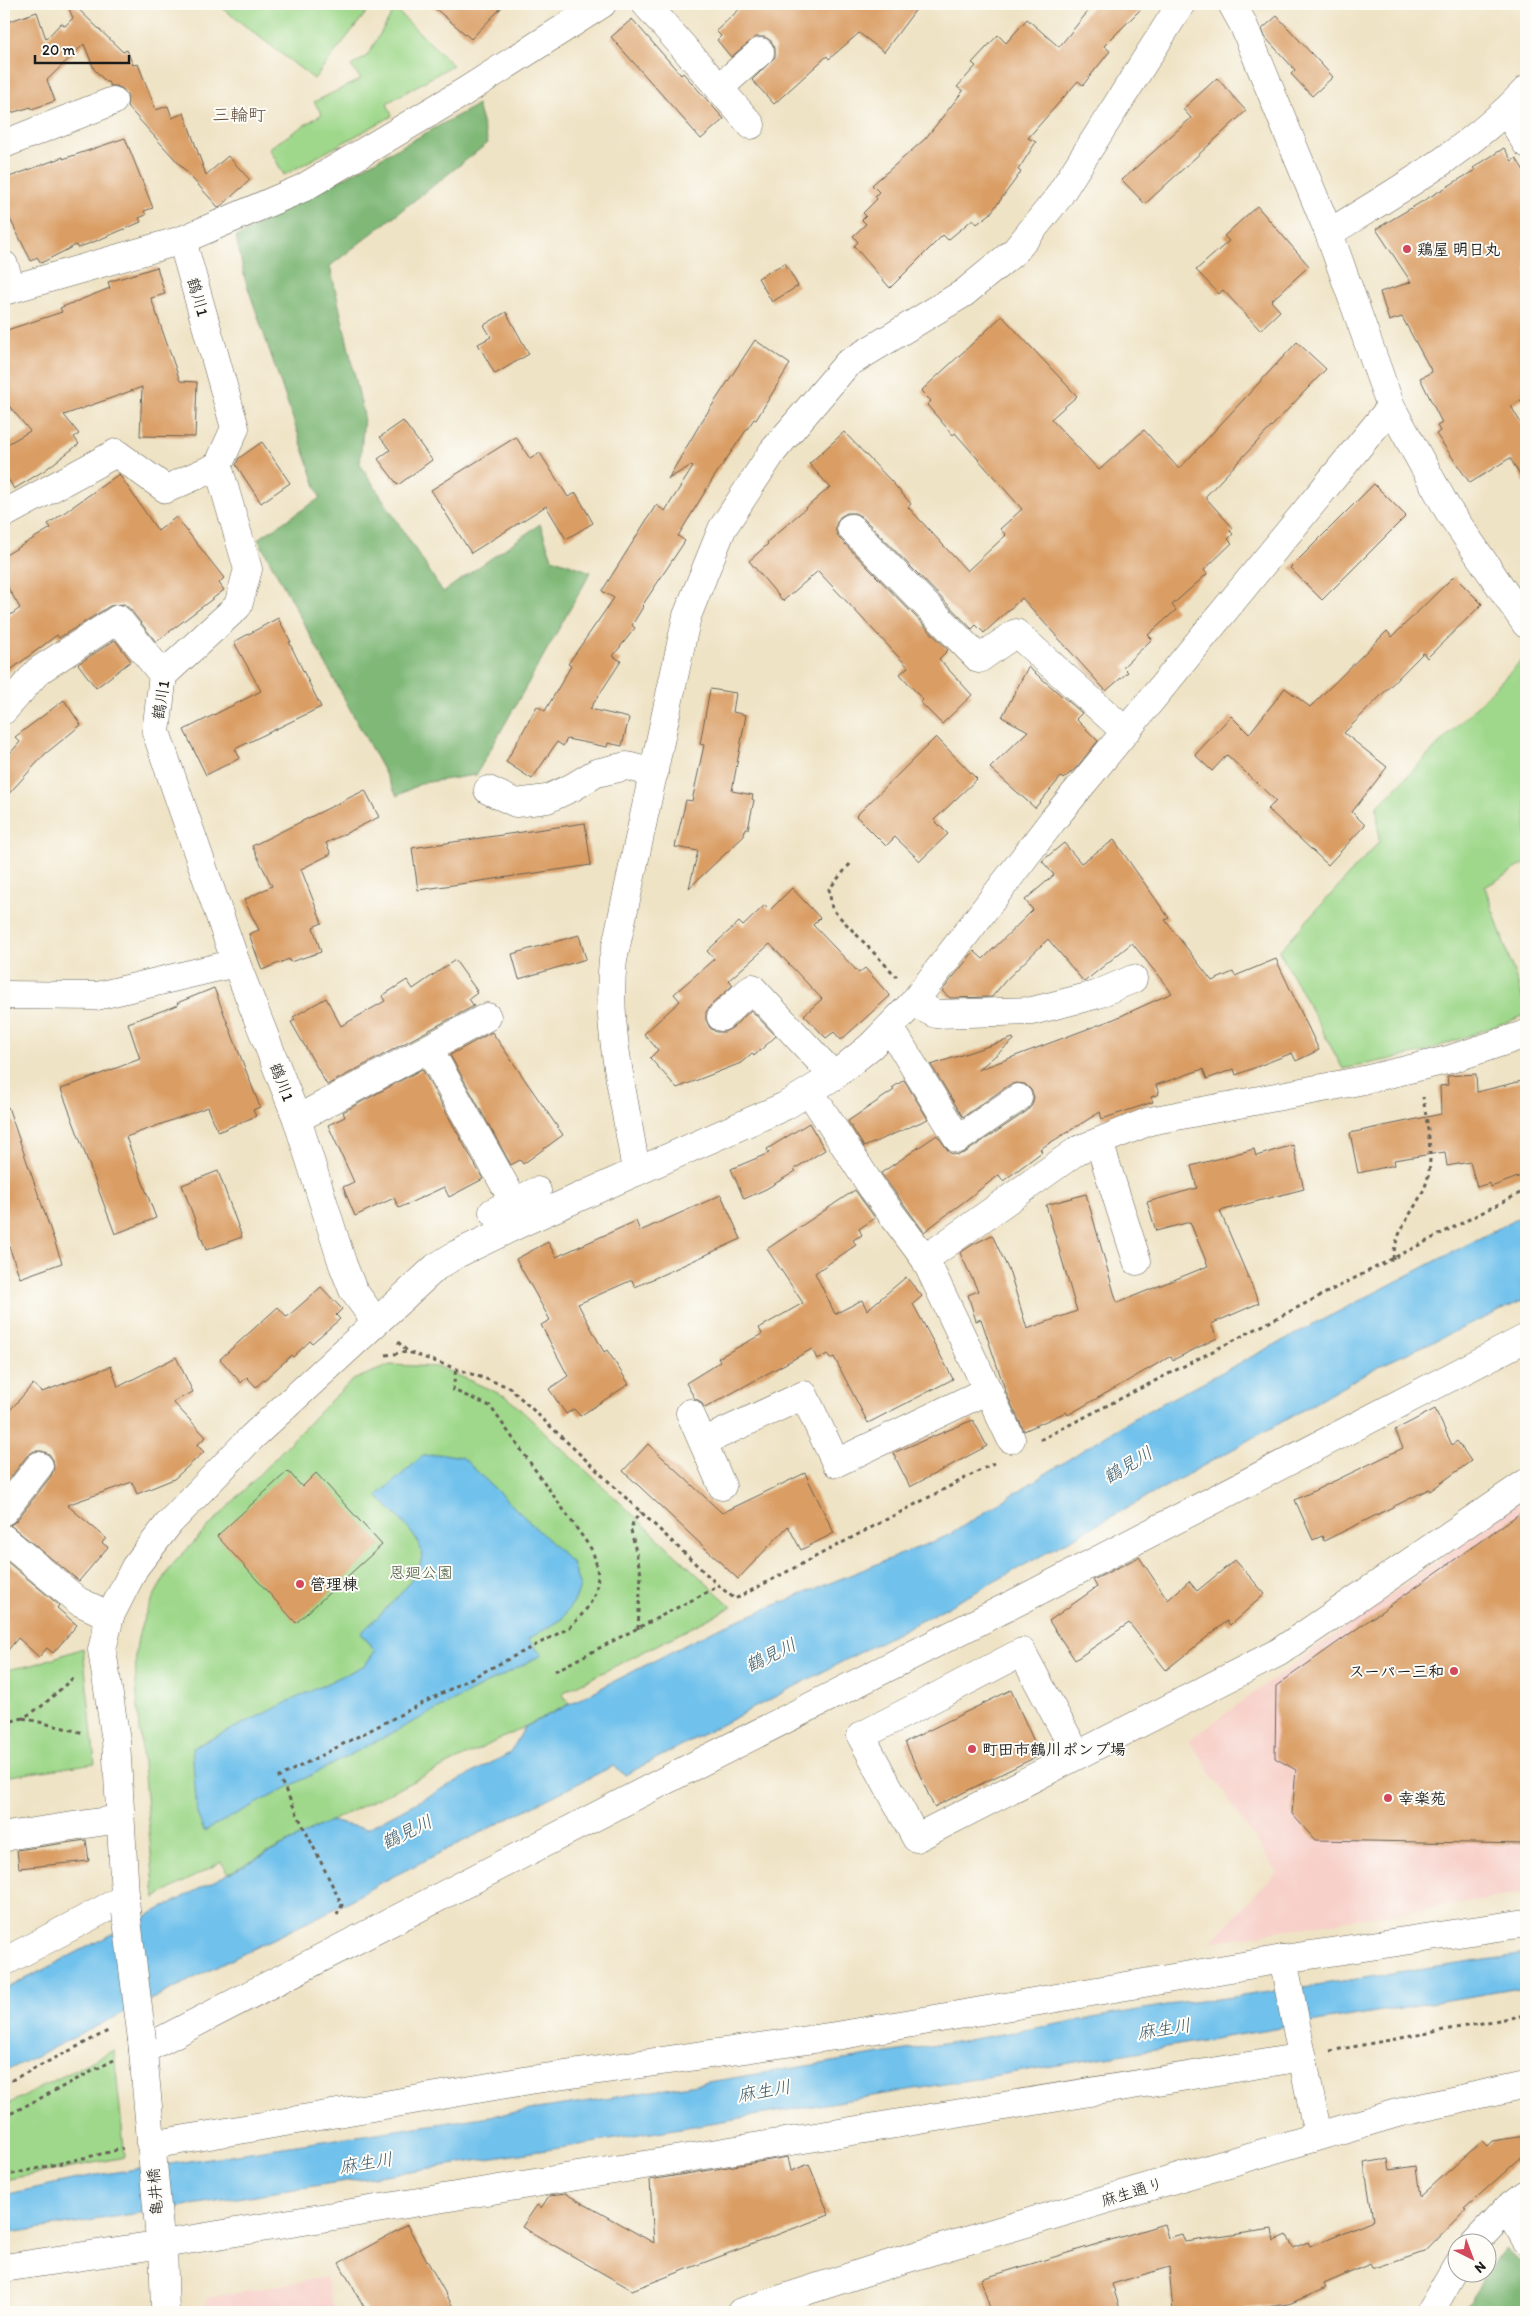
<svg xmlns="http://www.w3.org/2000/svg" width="1530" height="2316" font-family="Itim,'Klee One',sans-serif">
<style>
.built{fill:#f7d0c9}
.green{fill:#9fd88b;stroke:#5e7a54}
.forest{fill:#7fb877;stroke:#4e6a4a}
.water{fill:#70c1ec;stroke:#466e84}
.building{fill:#da9e65}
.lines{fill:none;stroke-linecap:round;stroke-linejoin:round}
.minor-casing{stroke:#666257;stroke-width:29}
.major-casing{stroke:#666257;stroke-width:29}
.path{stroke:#666257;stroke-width:3;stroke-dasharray:4 4;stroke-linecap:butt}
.minor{stroke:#fff;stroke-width:28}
.major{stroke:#fff;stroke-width:28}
.minor-bridge-casing{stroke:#666257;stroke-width:29;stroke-linecap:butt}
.minor-bridge{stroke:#fff;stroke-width:28}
.poi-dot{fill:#d1495b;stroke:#fdfcf7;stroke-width:2}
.labels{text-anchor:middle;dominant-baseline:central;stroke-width:4;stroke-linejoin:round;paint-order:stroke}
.poi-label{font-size:16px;font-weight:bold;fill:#1c1c1c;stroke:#fdfcf7;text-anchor:start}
.street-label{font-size:16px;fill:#1c1c1c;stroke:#fdfcf7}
.park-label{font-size:16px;fill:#4a5e43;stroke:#fdfcf7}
.neighbourhood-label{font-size:18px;fill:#5e4a36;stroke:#fdfcf7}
.water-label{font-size:18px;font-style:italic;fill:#3e5e6f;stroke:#fdfcf7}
</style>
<rect width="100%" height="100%" fill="#fdfcf7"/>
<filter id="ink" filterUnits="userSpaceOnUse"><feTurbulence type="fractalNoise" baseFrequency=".02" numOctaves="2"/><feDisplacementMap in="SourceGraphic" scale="10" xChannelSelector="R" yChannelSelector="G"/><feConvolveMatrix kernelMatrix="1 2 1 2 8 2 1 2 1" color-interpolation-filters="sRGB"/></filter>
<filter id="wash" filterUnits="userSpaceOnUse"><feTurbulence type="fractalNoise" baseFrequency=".0096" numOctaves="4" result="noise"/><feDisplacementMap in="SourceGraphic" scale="20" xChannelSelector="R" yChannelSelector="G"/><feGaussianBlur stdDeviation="1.12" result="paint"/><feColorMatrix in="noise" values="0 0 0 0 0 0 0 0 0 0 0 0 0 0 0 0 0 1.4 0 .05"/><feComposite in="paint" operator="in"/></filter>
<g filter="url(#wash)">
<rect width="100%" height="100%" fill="#efe3c5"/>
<g class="built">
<polygon points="1526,1497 1526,1893 1210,1942 1277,1872 1189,1740"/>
<polygon points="326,2277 334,2312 205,2312 207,2298"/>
</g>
<g class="green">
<polygon points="217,4 373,4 314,79"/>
<polygon points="395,9 453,65 387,103 392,116 284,175 269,148 322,114 314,102 361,79 351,66 367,56"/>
<polygon points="1524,658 1526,661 1526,863 1485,887 1526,1008 1526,1015 1421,1053 1343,1069 1279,951 1379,842 1377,807"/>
<path d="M390,1365L439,1367L507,1397L732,1607L562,1693L569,1704C457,1763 341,1813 229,1873L221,1862L155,1898L136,1686C136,1675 135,1662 136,1651C139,1619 156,1592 172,1565L328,1403L353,1380Z"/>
<polygon points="83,1648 95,1763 4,1777 4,1670 33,1665"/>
<polygon points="114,2050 125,2157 4,2180 4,2106"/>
</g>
<g class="forest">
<polygon points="477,105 488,143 330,266 364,416 360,464 443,592 540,524 552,558 591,572 476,775 422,783 397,796 258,539 320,498 245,279 236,237"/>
<polygon points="1505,2248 1526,2268 1526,2304 1520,2312 1462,2312"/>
</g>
<g class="water">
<polygon points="1526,1214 1526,1299 1377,1367 1282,1422 974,1593 625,1775 613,1766 380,1883 342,1905 4,2072 4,1990 330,1821 366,1829 510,1753 525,1727 716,1629 949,1535 1132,1419"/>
<path d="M444,1454L462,1457L572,1563L580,1587L575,1600L561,1620L528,1639L542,1655L204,1831L197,1814L192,1748L365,1665L375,1651L361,1633C377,1616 432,1572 420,1547C411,1527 392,1512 377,1496L423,1456Z"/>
<polygon points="1526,1954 1526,1987 585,2144 4,2234 4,2195 90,2176 610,2098 973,2039 1167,2005 1242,1996"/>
</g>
<g id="blocks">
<g class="building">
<polygon points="67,4 73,4 123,52 127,50 133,65 138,64 156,110 168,106 172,118 184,113 206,175 228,156 250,180 221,206 218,207 127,106 128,96 123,89 116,86 110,86 108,82 106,82 94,69 84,44 47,80 55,101 32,109 31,107 4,115 4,23 37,12 46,39 61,23 65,26 73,18"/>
<polygon points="430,4 505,4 471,39"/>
<polygon points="745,4 920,4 884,52 859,33 829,59 827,56 774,104 752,80 775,57 775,48 771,41 765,37 756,37 731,57 717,40 721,36 716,31"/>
<polygon points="1094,4 1146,4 1104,46 1110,51 1083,85 1078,81 1028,138 1036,142 1018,170 1021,172 990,214 977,224 973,219 948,240 943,235 890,288 854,246 858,242 853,236 866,224 862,220 866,216 863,213 877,199 875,196 879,192 872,185 925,139 963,91 957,87 976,66 972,63 998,35 1006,43 1027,19 1059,47"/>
<polygon points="1277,16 1333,77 1312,96 1291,74 1295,70 1265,37 1262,29"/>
<polygon points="632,19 681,75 683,73 724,119 701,139 611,37"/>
<polygon points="1217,78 1246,111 1145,204 1122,180 1191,118 1183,109"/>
<polygon points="125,138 153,208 144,211 146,215 139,218 141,222 96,241 77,248 76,245 41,263 37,257 31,261 4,207 4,179 63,157 63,159"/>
<polygon points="1504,148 1512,161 1516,158 1526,174 1526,397 1511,406 1526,432 1526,485 1510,458 1470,483 1436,434 1440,431 1437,426 1442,423 1420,378 1432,372 1402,317 1389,321 1380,292 1411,282 1376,229 1475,170 1473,168"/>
<polygon points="1257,206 1309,266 1271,301 1280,311 1260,330 1223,290 1219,294 1196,270 1229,241 1224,236"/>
<polygon points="785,263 798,286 772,302 758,278"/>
<polygon points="157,267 165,294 151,298 180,381 197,382 195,437 140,436 142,387 64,415 79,434 74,437 79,444 45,470 14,489 4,472 4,446 30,431 4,400 4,331 62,312 60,308 110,288 108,282"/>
<polygon points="506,312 529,354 495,374 478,344 491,337 484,325"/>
<polygon points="1002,316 1077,396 1051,419 1099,470 1144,430 1179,469 1297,342 1326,369 1205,497 1233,528 1230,531 1233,534 1228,539 1232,543 1204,570 1207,574 1172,605 1176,610 1148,635 1152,639 1123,667 1128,672 1106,691 1022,598 984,633 976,625 972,629 862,517 855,513 847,513 840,517 836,524 836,532 840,539 948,650 939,659 972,695 942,724 920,702 923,700 900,674 908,667 818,571 783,601 749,561 768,544 767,542 830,487 809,464 844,432 892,482 911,504 908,507 967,571 1006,535 1000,529 1022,509 955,433 953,435 927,405 931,401 921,391"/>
<polygon points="755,340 790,364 756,420 754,419 714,477 678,536 685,541 642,606 643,607 632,625 635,628 613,656 621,661 590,709 629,718 622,746 608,743 607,747 567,739 563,746 557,742 532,779 506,762 537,706 545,711 571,666 568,664 614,598 602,591 656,505 665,511 693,467 690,466 668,479 700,424"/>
<polygon points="403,421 432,460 398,485 378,459 390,450 380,437"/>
<polygon points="516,437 530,459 540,453 568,497 576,493 593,523 566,539 546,506 471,553 431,490"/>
<polygon points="262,442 290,483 261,503 236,465 239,458"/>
<polygon points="119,474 158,531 176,517 224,578 219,583 224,590 156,642 130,609 124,604 110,606 59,638 57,635 4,675 4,620 20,608 4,581 4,556 51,528 48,524"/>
<polygon points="1374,484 1406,516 1322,600 1290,568"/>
<polygon points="1454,576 1482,604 1427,658 1423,653 1344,733 1387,767 1352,812 1365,825 1328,865 1268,809 1276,801 1227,755 1212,771 1195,755 1231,716 1249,734 1285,688 1310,707 1387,631 1392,637"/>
<polygon points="278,618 291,642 289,642 321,707 235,749 240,758 206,775 184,730 261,691 234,642"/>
<polygon points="115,640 131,661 96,688 78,664"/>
<polygon points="1028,667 1082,713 1076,719 1098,741 1076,768 1063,779 1061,777 1035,808 990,768 1028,731 1002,717"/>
<polygon points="710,689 736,693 733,712 746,715 732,791 753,795 752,799 754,800 748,829 745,829 744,836 689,888 698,851 675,847 686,800 692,801 704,745 700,744"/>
<polygon points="64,700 81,725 45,754 4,799 4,760 20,742 15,737"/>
<polygon points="936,737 977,779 934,820 948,834 920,861 895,837 886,846 856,816"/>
<polygon points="365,790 379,817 326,843 331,854 301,869 322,923 313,927 321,952 290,962 289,959 262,970 249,934 259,930 244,900 272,886 252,846"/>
<polygon points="585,823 591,865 418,890 412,848"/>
<polygon points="1114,840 1169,918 1165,920 1212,981 1233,972 1235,976 1276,959 1319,1050 1296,1061 1292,1053 1236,1075 1234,1069 1207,1079 1203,1069 1156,1085 1159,1094 1151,1097 1153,1102 1102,1119 1100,1112 1040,1149 1042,1152 1003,1181 999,1175 924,1232 881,1173 937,1135 950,1153 958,1155 966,1152 1027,1111 1032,1105 1034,1097 1031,1090 1025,1084 1016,1083 1009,1085 963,1117 931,1065 1013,1038 1014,1040 978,1070 1114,1019 1172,993 1132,943 1084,982 1048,939 1006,980 992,997 950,998 942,991 974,951 983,959 1033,910 1025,900 1054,875 1042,861 1064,843 1081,863"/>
<polygon points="792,888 820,918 813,925 859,973 865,968 890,996 841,1040 834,1032 826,1038 804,1015 822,999 770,944 729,980 733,985 710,1006 706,1012 706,1020 710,1028 716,1032 724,1032 732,1028 751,1010 776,1036 754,1056 752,1053 741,1063 677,1088 650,1058 658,1050 644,1034 680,1001 674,994 714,959 707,951 739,922 743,926 765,905 770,910"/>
<polygon points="579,935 586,959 519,979 512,954"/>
<polygon points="455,960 477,991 475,991 477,993 469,999 474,1006 327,1085 291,1022 295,1020 293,1017 326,998 341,1026 385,1001 382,996 407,980 413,989"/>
<polygon points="214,988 260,1107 253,1110 256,1116 218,1132 208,1107 126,1137 156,1218 115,1234 61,1089 140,1059 128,1023 178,1005 177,1003"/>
<polygon points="492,1032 563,1135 523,1164 520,1160 511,1165 450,1055"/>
<polygon points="422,1069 483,1179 449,1197 444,1187 399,1208 394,1198 355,1216 343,1187 354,1182 328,1125 345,1117 343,1112"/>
<polygon points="1476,1074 1477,1092 1526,1080 1526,1174 1491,1187 1490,1183 1477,1187 1470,1162 1447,1166 1445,1152 1394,1160 1395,1165 1358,1173 1350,1133 1441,1114 1440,1086 1448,1085 1447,1076"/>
<polygon points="904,1080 928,1119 864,1147 848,1121 894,1090 892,1088"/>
<polygon points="8,1107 62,1263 20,1278 4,1232 4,1108"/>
<polygon points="809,1123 825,1150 794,1169 796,1171 766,1189 744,1199 731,1169 769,1153 767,1149"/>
<polygon points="1293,1145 1304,1189 1220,1211 1259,1303 1211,1324 1217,1338 1173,1360 1171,1356 1068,1415 1066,1412 1024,1431 1007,1395 981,1319 976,1321 968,1295 978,1291 960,1253 972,1245 992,1235 1010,1273 1027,1329 1077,1311 1046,1205 1086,1194 1117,1303 1208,1266 1190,1222 1156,1231 1147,1202 1197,1188 1191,1166 1254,1149 1256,1156"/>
<polygon points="218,1171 242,1237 206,1250 182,1185"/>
<polygon points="855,1190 875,1218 859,1229 862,1235 853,1240 856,1245 815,1273 835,1314 862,1300 867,1310 906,1277 922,1296 913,1304 953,1379 868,1423 834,1357 830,1359 828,1354 817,1359 812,1349 705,1408 700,1401 695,1399 686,1383 720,1362 718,1358 762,1334 759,1328 803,1303 767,1249"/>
<polygon points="721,1195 741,1239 635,1287 632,1280 578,1304 604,1352 607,1350 629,1384 580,1416 574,1409 566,1414 549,1389 568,1376 541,1325 550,1320 516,1259 548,1242 556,1257 636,1221 640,1231"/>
<polygon points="321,1287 342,1309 336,1315 340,1319 312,1343 310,1341 293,1357 292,1355 256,1387 247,1377 241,1383 220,1359 278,1307 287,1317"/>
<polygon points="176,1357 193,1392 173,1402 206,1437 197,1445 204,1452 174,1479 137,1494 132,1482 67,1505 106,1538 102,1543 108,1547 79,1581 10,1525 16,1521 51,1476 54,1468 53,1460 49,1454 42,1451 34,1451 27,1456 4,1486 4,1417 33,1384 42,1392 111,1366 118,1387"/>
<polygon points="1435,1409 1452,1445 1457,1441 1471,1461 1430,1491 1429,1489 1324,1541 1322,1536 1313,1540 1295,1500 1403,1448 1395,1430"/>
<polygon points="973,1420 987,1446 910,1487 893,1453"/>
<polygon points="648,1444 722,1513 805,1473 834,1533 801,1550 788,1526 738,1579 623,1471"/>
<polygon points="288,1471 302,1487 316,1473 382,1545 296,1623 217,1536"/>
<polygon points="1526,1509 1526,1844 1315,1840 1292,1814 1296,1770 1275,1758 1276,1686"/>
<polygon points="1139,1557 1168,1600 1189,1581 1197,1591 1235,1560 1265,1594 1230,1625 1227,1621 1166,1670 1129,1623 1075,1660 1049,1621 1097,1587 1093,1580"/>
<polygon points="4,1559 59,1605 57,1608 77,1625 53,1653 47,1648 39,1657 18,1638 4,1655"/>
<polygon points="1011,1690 1040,1755 934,1807 905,1742"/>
<polygon points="86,1840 89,1861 19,1868 17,1850"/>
<polygon points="1526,2136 1526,2153 1464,2209 1466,2210 1425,2252 1378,2268 1372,2268 1370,2264 1324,2284 1326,2288 1289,2304 1230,2312 1173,2312 1169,2267 1112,2284 1121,2312 991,2312 981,2279 1164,2224 1168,2238 1182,2234 1185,2242 1272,2229 1274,2241 1287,2235 1293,2248 1308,2242 1310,2246 1373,2220 1364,2163 1388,2159 1390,2170 1416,2166 1420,2197 1482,2141 1487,2146 1492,2141"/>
<polygon points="788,2157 791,2171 809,2164 829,2215 632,2290 522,2227 537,2205 541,2208 549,2196 566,2194 654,2243 650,2180"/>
<polygon points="407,2225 456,2312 367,2312 339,2263"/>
</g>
</g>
</g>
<g filter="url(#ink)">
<use href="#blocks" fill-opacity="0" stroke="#666257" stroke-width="1"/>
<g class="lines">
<defs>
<g id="minor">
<polyline points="646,4 751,125"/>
<polyline points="1232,4 1243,24 1329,233 1391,407 1448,510 1526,624"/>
<polyline points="719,88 760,52"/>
<polyline points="1507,111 1526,143"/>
<polyline points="4,144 113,101"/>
<path d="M1329,233C1397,191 1472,149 1526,90"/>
<polyline points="182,240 303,188 464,92 602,4"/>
<polyline points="4,265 12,289"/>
<polyline points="4,291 182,240 235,428 218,466 248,569 238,606 163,675 156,732 236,963 297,1119 343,1265 353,1290 376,1322"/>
<polyline points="4,514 116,453 166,489 218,466"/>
<polyline points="851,528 979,659 1016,633 1125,731"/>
<polyline points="4,710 38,671 118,619 163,675"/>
<polyline points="488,790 516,803 547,799 573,787 596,773 627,766 654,773"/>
<polyline points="4,995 97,996 236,963"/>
<polyline points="913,1003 936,1014 1032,1011 1095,995 1133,979"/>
<polyline points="721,1017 752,988 834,1076"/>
<polyline points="888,1030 897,1039 958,1139 1018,1098"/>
<polyline points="429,1049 514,1202 523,1222"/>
<polyline points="810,1092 873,1189 925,1259 1011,1439"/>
<polyline points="297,1119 487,1017"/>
<polyline points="1099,1142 1137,1261"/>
<path d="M636,1172C626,1101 605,1032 613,960L687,616L722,529L773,451L847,364L964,293L1016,250L1057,199L1181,4"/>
<polyline points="493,1212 537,1191"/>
<polyline points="925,1259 1078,1150 1150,1121 1364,1080 1451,1059 1526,1034"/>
<polyline points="690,1413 722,1486"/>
<polyline points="703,1442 804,1395 836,1463 988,1390"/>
<polyline points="4,1511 39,1466"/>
<polyline points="4,1539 78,1601 110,1616"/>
<polyline points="1077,1755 1022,1652 861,1736 916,1838 1279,1652 1526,1483"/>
<polyline points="4,1838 13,1835 120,1819"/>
<polyline points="126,1912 116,1741 102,1650 110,1616 135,1567 170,1522 252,1437 436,1267 457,1254 523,1222 785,1106 834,1076 871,1046 913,1003 1053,820 1391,407"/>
<polyline points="1283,1959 1318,2136"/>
<polyline points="4,1962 125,1898"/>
<polyline points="142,2040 159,2229 163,2244 165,2312"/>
<polyline points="143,2050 703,1761 1019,1601 1526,1338"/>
<polyline points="151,2145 530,2080 842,2035 1283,1959 1526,1923"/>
<polyline points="1508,2208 1526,2240"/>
<polyline points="1474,2244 1508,2208 1526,2194"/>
<polyline points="4,2268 163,2244 1303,2057"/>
<polyline points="1430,2312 1458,2263"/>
</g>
<polyline id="major" points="741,2312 905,2259 1397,2113 1526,2085"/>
</defs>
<use href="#minor" class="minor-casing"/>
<use href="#major" class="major-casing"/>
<g class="path">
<polyline points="850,864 829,889 832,909 897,977"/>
<path d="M1393,1259C1395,1231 1413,1213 1424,1189C1436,1162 1427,1125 1423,1097"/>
<polyline points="398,1342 408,1352 509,1387 719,1586 735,1599 994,1463"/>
<polyline points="386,1355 408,1352"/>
<polyline points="1040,1440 1526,1190"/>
<polyline points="638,1629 641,1574 631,1530 633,1522 641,1512"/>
<polyline points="555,1671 719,1586"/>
<polyline points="23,1718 84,1733"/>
<polyline points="4,1723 23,1718 42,1706 75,1676"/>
<path d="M337,1915L342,1905L279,1777L569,1628C595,1603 605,1585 592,1550L490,1406L453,1390L456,1368"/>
<polyline points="1330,2051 1526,2015"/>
<polyline points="4,2084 110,2030"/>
<polyline points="4,2117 114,2060"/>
<polyline points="4,2176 123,2149"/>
</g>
<use href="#minor" class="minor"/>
<use href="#major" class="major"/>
<defs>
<polyline id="minor-bridge" points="126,1912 142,2040"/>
</defs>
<use href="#minor-bridge" class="minor-bridge-casing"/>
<use href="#minor-bridge" class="minor-bridge"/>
</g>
</g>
<g class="poi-dot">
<circle cx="1407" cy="249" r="5"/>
<circle cx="300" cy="1584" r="5"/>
<circle cx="1454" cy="1671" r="5"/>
<circle cx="972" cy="1749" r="5"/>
<circle cx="1388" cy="1798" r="5"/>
</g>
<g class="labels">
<g class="poi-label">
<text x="1417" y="249">鶏屋 明日丸</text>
<text x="310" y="1584">管理棟</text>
<text x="1444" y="1671" text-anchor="end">スーパー三和</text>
<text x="982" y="1749">町田市鶴川ポンプ場</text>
<text x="1398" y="1798">幸楽苑</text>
</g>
<g class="street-label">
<text transform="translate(198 297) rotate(74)">鶴川1</text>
<text transform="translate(161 700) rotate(-81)">鶴川1</text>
<text transform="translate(282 1082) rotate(69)">鶴川1</text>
<text transform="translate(155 2192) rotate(-95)">亀井橋</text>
<text transform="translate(1132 2192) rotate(-17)">麻生通り</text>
</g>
<g class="park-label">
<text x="421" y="1572">恩廻公園</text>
</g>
<g class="neighbourhood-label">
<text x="239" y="115">三輪町</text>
</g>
<g class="water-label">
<text transform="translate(1128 1465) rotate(-31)">鶴見川</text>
<text transform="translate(771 1655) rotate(-26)">鶴見川</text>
<text transform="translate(407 1832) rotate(-26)">鶴見川</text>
<text transform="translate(1164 2029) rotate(-9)">麻生川</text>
<text transform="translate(764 2091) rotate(-10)">麻生川</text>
<text transform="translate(366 2163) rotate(-9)">麻生川</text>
</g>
</g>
<rect width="1530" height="2316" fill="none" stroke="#fdfcf7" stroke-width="20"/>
<g transform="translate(1472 2258) rotate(138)"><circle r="24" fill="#fdfcf7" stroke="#a3a29f"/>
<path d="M0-4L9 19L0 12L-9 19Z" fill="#d1495b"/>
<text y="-8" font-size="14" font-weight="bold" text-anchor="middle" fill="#1c1c1c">N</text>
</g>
<path d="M35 55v8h94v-8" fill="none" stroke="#1c1c1c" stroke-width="2.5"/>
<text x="42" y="55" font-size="15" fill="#1c1c1c" stroke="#fdfcf7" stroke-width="4" paint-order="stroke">20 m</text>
</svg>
